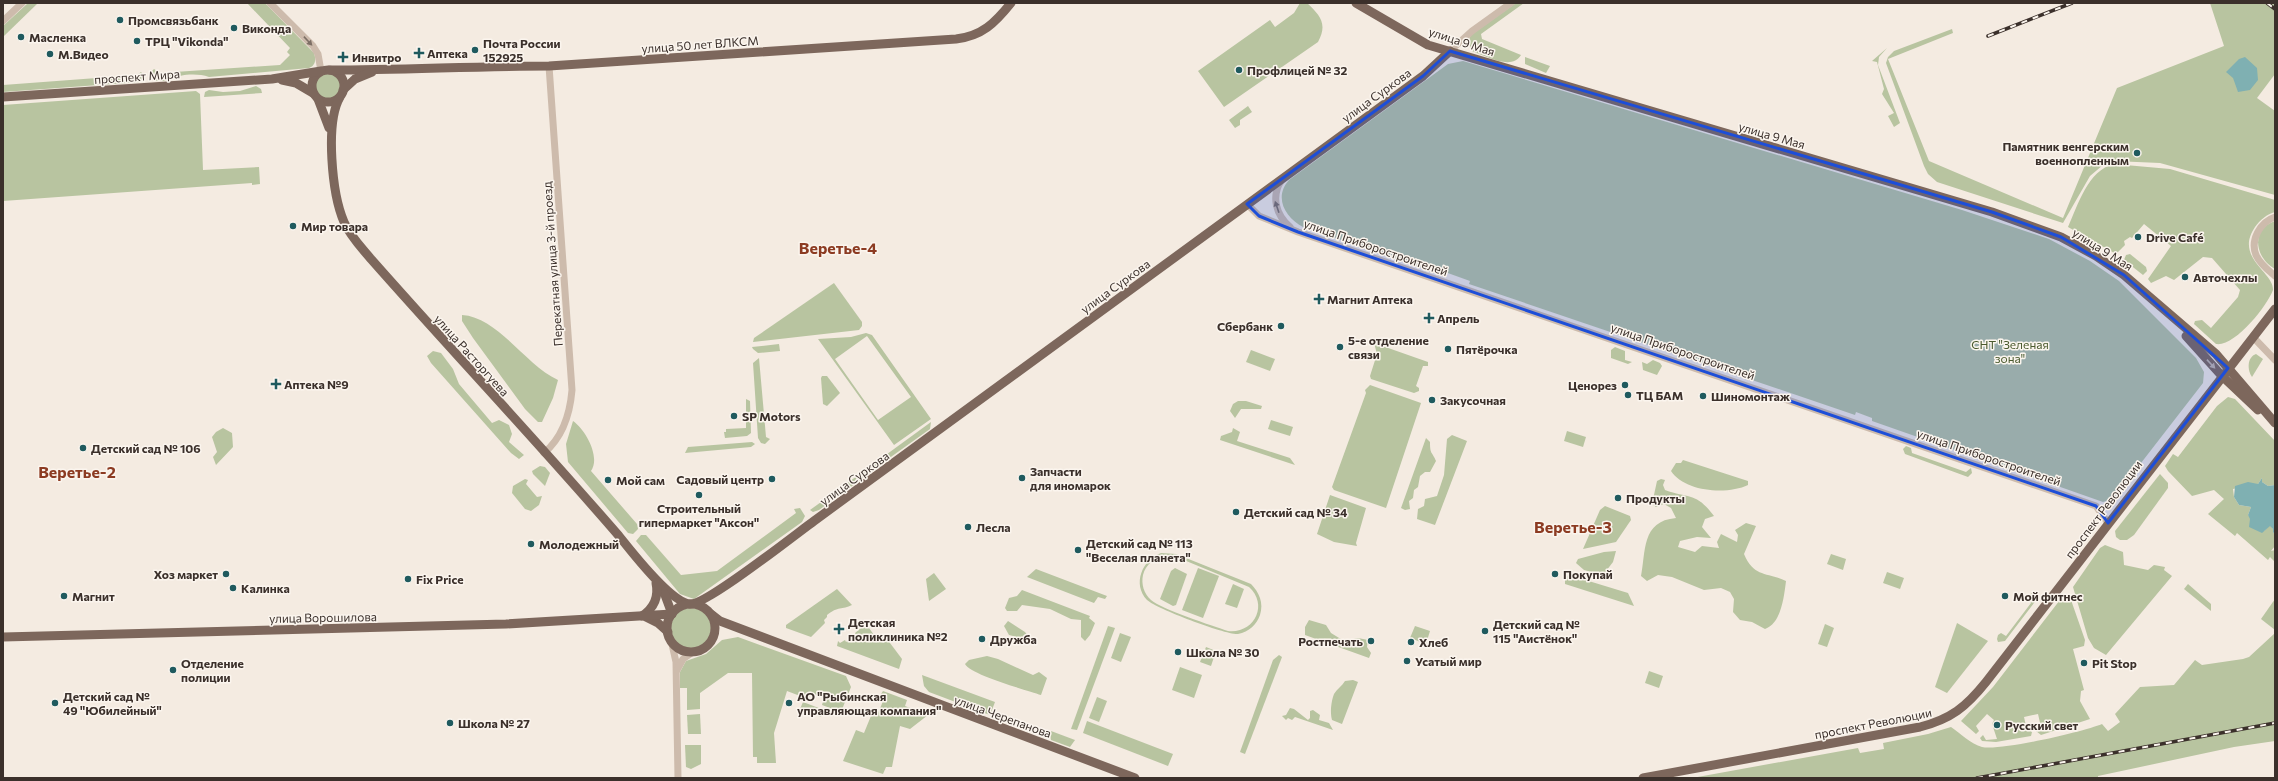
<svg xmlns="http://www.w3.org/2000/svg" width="2278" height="781" font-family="Commissioner,sans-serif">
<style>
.green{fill:#b8c4a0;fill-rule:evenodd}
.water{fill:#7fb0b2}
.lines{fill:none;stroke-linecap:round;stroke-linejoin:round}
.minor{stroke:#cdbbac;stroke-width:7}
.major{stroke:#7d675c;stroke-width:9}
.rail-casing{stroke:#3b302b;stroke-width:3.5}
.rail{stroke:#fbf5ee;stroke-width:2;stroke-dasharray:6;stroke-linecap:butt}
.oneway{fill:#7d6f65}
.oneway2{fill:#c2b5ac}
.marked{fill:#1d4ed8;fill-opacity:0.2;stroke:#1d4ed8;stroke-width:3;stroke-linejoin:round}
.poi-dot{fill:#1f5a5e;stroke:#fbf5ee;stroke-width:1.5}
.labels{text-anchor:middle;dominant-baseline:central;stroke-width:3;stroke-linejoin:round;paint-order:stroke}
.poi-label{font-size:12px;font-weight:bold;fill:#3b302b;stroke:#fbf5ee;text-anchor:start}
.street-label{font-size:12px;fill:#3b302b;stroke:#fbf5ee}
.park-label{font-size:12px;fill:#4a5a2e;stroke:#fbf5ee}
.district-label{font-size:16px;font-weight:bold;fill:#8c3b22;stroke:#fbf5ee}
</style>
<rect width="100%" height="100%" fill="#f4ebe1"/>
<g class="green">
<polygon points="28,3 38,3 3,37 3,26"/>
<path d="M247,3H265L314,53C316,59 316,65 309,68L209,77C200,74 189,74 180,76C170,79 162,84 152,79L150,73L154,69L160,73L280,65L290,55L287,52L290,48Z"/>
<path d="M1300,3H1307C1320,15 1328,24 1318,42L1224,107L1198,71L1270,20L1275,27L1294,13Z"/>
<path d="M1516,3H1524L1481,34L1482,39L1521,55C1512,71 1486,56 1472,51L1468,42L1471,35Z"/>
<polygon points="2210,3 2275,3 2275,74 2257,98 2275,111 2275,195 2160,163 2114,161 2103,165 2090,176 2063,223 1937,182 1928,174 1924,166 1886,63 1888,57 1894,51 1952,29 1953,33 1888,59 1929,161 2063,218 2117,88 2224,46"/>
<polygon points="1887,48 1879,57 1878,65 1900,123 1894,127 1888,116 1894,113 1882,94 1884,89 1877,62 1872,61"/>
<polygon points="1525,57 1550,66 1546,73 1525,64"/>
<path d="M1463,61L1962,210L2049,239L2090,261L2119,281L2196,358L2204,372L2203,383L2117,494L2112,499L2103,502L1872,421V418L1856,412L1855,415L1469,284L1470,281L1445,272L1443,275L1303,227C1286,218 1273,198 1289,180L1448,64Z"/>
<circle cx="328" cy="86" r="14"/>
<polygon points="141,72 144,76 140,82 3,92 3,85 137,75"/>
<polygon points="256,86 261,89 262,93 204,97 205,92 209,90 223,92 240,91"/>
<polygon points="196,91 200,94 203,170 259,167 260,184 252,185 252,183 3,201 3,105"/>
<polygon points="1248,106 1252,112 1240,120 1240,125 1235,128 1229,120"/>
<path d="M2114,164L2170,169L2275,200V212C2267,214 2260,220 2255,227C2234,258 2274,272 2273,290C2267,306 2235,347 2216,344L2194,324L2195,321L2202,320L2211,328L2238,297L2240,290L2212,258L2203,257L2174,280L2166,276L2151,283L2148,279L2171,246L2144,224L2132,238L2130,237L2124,241L2125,245L2116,254L2068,227C2078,205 2088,170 2114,164Z"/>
<path d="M2275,221V269C2255,258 2250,229 2275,221Z"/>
<polygon points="2130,254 2146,267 2147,271 2143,275 2124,260 2126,255"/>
<polygon points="834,283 862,322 862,326 859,330 753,342 754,338"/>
<path d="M462,315C498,317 525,365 558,380L553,398L542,422H538L525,409L473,338L462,321Z"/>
<path d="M866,333L872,335L931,419L894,445L818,339L851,337ZM867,336L911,397L878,420L835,359Z"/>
<polygon points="1374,343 1428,362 1428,366 1423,366 1416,386 1419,388 1419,391 1414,393 1371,379 1370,376 1377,354"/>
<polygon points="779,344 780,351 758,353 753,349 752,347"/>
<polygon points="1615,347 1625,351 1625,360 1632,362 1628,364 1611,358 1611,350"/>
<polygon points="1251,350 1275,359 1270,371 1246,362"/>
<polygon points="433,351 441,353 453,369 459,384 492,423 499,420 509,425 512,434 509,442 524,455 519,459 511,453 431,363 427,356"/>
<path d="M2256,354L2263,359L2252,377C2247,370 2247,357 2256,354Z"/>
<polygon points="759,358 766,437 770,439 765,444 761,443 758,438 753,363"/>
<polygon points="1653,360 1660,363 1662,366 1657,375 1643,370 1642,362 1647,364"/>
<polygon points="822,376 827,376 840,393 827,406 823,404 821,378"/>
<polygon points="1370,385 1421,403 1386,508 1334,490 1332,487 1366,393 1365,390"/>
<polygon points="2228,397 2235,399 2275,441 2275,485 2268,486 2262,482 2262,478 2258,484 2233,489 2234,497 2239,505 2251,507 2248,515 2264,531 2270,525 2273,529 2273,533 2275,532 2275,546 2271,551 2275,550 2275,562 2270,557 2268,560 2237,533 2235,536 2208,514 2224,499 2214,490 2192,496 2168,471 2165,466 2173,454 2178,457 2217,406"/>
<polygon points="746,399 750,401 751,433 747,436 725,438 724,432 726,432 726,429 746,428"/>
<polygon points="1238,401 1246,401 1262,406 1261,409 1241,409 1235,418 1230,411 1233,404"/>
<polygon points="1271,420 1293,427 1290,436 1268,429"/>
<path d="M573,421C585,429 601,457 591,471L637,524L638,529L633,534L628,533L568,462L566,444Z"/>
<polygon points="931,422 930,429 888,459 884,458 883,457"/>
<polygon points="223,428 232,433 233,447 216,465 213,457 217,452 212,437 216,432"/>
<polygon points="1233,428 1240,432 1237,441 1290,458 1295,465 1220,440 1221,436 1232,432"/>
<polygon points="1567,431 1586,437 1583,447 1564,441"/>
<polygon points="1452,435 1467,441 1435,525 1417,519 1418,509 1424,506 1425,499 1437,496 1444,475 1447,439"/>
<path d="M1426,438L1430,442C1430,455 1432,451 1436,461L1430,472H1425L1420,476L1418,487L1414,490L1413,498L1409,501L1410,509L1405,510L1401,508Z"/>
<polygon points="752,442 755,444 751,447 685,453 688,447"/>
<polygon points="1906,446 1911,448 1912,453 1966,472 1971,468 1972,473 1968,477 1905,454 1903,449"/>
<polygon points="882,458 882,464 819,510 813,512 810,510"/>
<path d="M1683,460L1748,481V485C1727,495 1685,492 1671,471L1676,463H1681Z"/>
<polygon points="540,466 545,467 550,473 545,486 533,474 532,471"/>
<polygon points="2160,474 2168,483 2168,488 2134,535 2127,540 2120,540 2116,537 2115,531"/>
<polygon points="525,479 528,480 526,484 537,497 542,496 539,505 531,511 525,509 512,493 513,486"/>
<path d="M1661,479L1665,480L1663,485L1665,490C1690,499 1696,492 1714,516L1705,519L1702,527L1711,538L1697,537L1680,541L1678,547L1695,552L1702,546L1719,548L1717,542L1721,534L1737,542L1738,535L1735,530L1746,523L1756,526L1744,554C1754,578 1768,572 1786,581C1784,597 1781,624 1765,629L1752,622L1740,620L1733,612L1734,599L1730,592L1721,588L1704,590L1672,577L1658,575L1647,581L1641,576C1646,552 1641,521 1676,518L1671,508L1664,504L1656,507L1652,504L1657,481Z"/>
<polygon points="1330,495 1366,508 1356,543 1357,546 1334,542 1317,534"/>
<polygon points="1605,506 1630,516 1631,520 1616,542 1583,549 1600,510"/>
<polygon points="800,508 805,516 802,522 694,599 680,594 636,541 641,535 646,535 681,575 717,571 796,513 794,509"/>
<polygon points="2105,545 2123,552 2124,565 2148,570 2154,565 2165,567 2164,570 2172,576 2106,655 2094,648 2088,638 2073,587 2100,548"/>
<polygon points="1616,551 1613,562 1603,575 1584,570 1576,563 1578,559 1604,552"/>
<path d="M1161,553L1176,554L1251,584C1259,592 1264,603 1260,615C1257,624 1249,632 1238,634C1226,635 1157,609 1147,600C1132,584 1142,560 1161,553ZM1165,556L1179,558L1249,587C1269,605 1254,634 1228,631C1213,626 1161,609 1151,600C1144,594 1141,584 1143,575C1146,564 1154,558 1165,556Z"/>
<polygon points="1831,554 1846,559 1843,570 1827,564"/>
<polygon points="1175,568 1187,574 1176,605 1173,606 1160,599 1171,571"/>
<polygon points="1198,568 1219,576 1203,618 1182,610"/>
<polygon points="1036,569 1107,596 1105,599 1098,597 1094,603 1027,577"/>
<polygon points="1887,572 1904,578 1900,589 1883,583"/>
<polygon points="934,573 946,589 929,601 926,579"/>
<polygon points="1569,575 1628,593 1634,606 1565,584 1565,577"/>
<polygon points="1233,584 1244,589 1237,608 1225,604"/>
<polygon points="2188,584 2211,604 2211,611 2184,589"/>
<path d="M837,589L852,605C842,610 838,606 827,615V617L824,620L825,623L811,637L786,628V625Z"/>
<polygon points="1022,590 1090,616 1089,618 1095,623 1090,635 1085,641 1081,637 1081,620 1071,619 1050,609 1022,605 1017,611 1007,611 1005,608 1009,598 1017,596"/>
<polygon points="2033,592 2037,594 2037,599 2005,641 1998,642 1997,639 1998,635 2001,633 2006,636 2031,603 2028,596"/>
<polygon points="2066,595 2071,600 2085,640 2084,646 2073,649 2084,690 2081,691 2080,701 2090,719 2041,735 2036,731 2041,727 2038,714 2024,717 2026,726 2032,732 2031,736 1996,742 1982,741 1980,738 1983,735 1986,740 1997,739 1992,724 1994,720 1987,714 1976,726 1979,731 1976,734 1961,721 1993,687 2063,596"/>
<polygon points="2275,599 2275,630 2261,619"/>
<circle cx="691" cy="628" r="20"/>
<polygon points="1309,620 1326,625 1331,633 1344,641 1358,638 1368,640 1367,647 1371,653 1369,658 1305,635 1305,627"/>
<polygon points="864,621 874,635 876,634 879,638 884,635 902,659 899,669 837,646 838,641 840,643 845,640 846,642 856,635 855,633 861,628 859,625"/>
<polygon points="1008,621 1025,632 1032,641 1009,635 1004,626"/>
<polygon points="1957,623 1988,641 1947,693 1935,687"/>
<polygon points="1825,624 1834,628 1827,647 1818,644"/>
<polygon points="1108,626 1115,628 1077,730 1071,729"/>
<polygon points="1415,626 1430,631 1426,644 1410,638"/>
<polygon points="1120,633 1131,637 1121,662 1111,658"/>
<path d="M2275,633V741L2234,747L2098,776V778H1692L1858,748L1860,753L1884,749L1883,743L1928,734L1951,727C1960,733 1971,744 1982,747C2000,751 2083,732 2102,724L2108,731L2120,722L2115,714L2140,687L2174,685L2195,660L2202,665L2243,659L2249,657Z"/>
<polygon points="738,637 846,676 851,687 841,712 822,705 824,698 811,693 808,699 787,691 774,733 776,763 757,763 757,757 753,757 752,673 728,673 700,693 700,709 687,710 687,688 680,688 680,672 686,661 706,654 722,640"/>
<polygon points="1206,647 1216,651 1211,666 1200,662"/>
<polygon points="1279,655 1282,657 1245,754 1240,752 1273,660"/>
<path d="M987,656L998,659L1033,675L1039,672L1047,678L1041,695C1026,690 971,675 965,664L969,660Z"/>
<polygon points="1180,667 1202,675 1194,698 1172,690"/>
<polygon points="1649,671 1663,676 1659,688 1645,683"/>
<polygon points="922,675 995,702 990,715 929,692 924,686"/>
<path d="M1353,680L1358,682L1342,724L1332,720C1330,712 1331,702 1334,694C1337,689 1342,686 1345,681Z"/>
<polygon points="883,691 907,700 905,706 928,715 910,729 900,726 892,767 886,767 883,774 843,761 856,730 864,733 873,711 878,713 884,699 879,697"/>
<polygon points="1097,697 1107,701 1099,722 1089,718"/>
<polygon points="803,702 824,710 821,717 800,709"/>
<polygon points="1290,708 1294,709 1308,720 1310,718 1310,711 1313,710 1320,715 1319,720 1329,723 1333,730 1295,717 1292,720 1288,718 1286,720 1282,716 1286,715"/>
<polygon points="700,714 701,734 688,734 687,715"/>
<polygon points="1087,721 1173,754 1168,766 1083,733"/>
<polygon points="1051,731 1075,740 1070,747 1051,740 1050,735"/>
<polygon points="685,745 701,745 701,764 691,769 686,767"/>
</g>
<g class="water">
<polygon points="2245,57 2257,68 2258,80 2250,90 2238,92 2233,78 2226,72 2239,59"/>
<polygon points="2262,478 2262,482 2268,486 2275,485 2275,532 2273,533 2273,529 2270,526 2262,533 2249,527 2250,519 2248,515 2251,507 2239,505 2234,497 2235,486 2248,482 2258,484"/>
</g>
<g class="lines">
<g class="minor">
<polyline points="270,3 313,46 318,54 321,71"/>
<polyline points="3,21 22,3"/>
<polyline points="1450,51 1472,31 1511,3"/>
<path d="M1281,181C1271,197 1276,215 1290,227"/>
<polyline points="1247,204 1259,216 1298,232 2096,506 2108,523"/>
<path d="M2275,217C2260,222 2250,240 2256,255C2260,264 2268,270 2275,276"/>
<polyline points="2253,337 2275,360"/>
<path d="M544,453C563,437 570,414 572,390L549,66"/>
<polyline points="671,640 676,662 678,778"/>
<polyline points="677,670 683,659 693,652"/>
</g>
<g class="major">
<polyline points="1356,3 1428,45 1992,212 2061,237 2096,256 2124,275 2216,354 2275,423"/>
<circle cx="328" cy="86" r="16"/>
<path d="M330,70C403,70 476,66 549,66L956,39C982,36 995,23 1011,3"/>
<polyline points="282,80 296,83 313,93"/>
<polyline points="343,90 355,79 372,72"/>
<polyline points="3,97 272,79 321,71"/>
<path d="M340,97C325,123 332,194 344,222C350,236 361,247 371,259C453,352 538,442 619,536C632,552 670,602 690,604C705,606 796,534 814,521L1423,76L1450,51"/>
<polyline points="318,99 329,128"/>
<polyline points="2186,336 2222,376 2258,410"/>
<polyline points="660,588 665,595 672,614"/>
<circle cx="691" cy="628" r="24"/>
<polyline points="711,614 720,621 1135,778"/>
<path d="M642,616C654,608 659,597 656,583"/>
<polyline points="646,617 658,623 668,632"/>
<polyline points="3,637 506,624 672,614"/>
<path d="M1643,778L1920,727C1951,719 1966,707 1986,682L2275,309"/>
</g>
<defs>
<g id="rail">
<polyline points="2267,3 2275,9"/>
<polyline points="1988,36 2072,3"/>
<polyline points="1977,778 2275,723"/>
</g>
</defs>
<use href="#rail" class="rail-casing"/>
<use href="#rail" class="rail"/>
</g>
<defs><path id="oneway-solid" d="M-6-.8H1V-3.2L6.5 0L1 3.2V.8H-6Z"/></defs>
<g class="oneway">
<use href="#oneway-solid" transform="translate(308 41) rotate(47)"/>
<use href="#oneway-solid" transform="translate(1277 207) rotate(-109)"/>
</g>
<use class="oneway2" href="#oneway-solid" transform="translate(2211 364) rotate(47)"/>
<path class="marked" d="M1450,51L1992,212L2061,237L2124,275L2228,368L2108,523L2096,506L1298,232L1259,216L1247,204L1423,76Z"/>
<g class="poi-dot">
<circle cx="120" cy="20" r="4"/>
<circle cx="234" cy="28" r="4"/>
<circle cx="21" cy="37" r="4"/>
<circle cx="137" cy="41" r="4"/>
<circle cx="475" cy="50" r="4"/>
<path d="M417 47h4v4h4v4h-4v4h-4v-4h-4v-4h4z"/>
<circle cx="50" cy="54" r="4"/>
<path d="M341 51h4v4h4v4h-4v4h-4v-4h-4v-4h4z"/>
<circle cx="1239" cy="70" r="4"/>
<circle cx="2137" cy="153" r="4"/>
<circle cx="293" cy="226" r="4"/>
<circle cx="2138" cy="237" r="4"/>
<circle cx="2185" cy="277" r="4"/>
<path d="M1317 293h4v4h4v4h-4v4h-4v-4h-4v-4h4z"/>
<path d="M1427 312h4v4h4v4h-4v4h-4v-4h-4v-4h4z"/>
<circle cx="1281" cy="326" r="4"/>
<circle cx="1340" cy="347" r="4"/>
<circle cx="1448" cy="349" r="4"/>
<path d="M274 378h4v4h4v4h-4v4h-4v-4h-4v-4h4z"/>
<circle cx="1625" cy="385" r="4"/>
<circle cx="1628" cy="395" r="4"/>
<circle cx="1703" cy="396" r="4"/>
<circle cx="1432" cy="400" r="4"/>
<circle cx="734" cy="416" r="4"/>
<circle cx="83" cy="448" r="4"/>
<circle cx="1022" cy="478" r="4"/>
<circle cx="772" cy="479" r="4"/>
<circle cx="608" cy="480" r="4"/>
<circle cx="699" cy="495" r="4"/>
<circle cx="1618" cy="498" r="4"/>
<circle cx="1236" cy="512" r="4"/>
<circle cx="968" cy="527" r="4"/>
<circle cx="531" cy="544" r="4"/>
<circle cx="1078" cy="550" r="4"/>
<circle cx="226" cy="574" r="4"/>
<circle cx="1555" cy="574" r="4"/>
<circle cx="408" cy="579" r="4"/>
<circle cx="233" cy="588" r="4"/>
<circle cx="64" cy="596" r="4"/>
<circle cx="2005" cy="596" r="4"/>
<path d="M837 623h4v4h4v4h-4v4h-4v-4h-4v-4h4z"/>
<circle cx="1485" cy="631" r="4"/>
<circle cx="982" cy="639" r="4"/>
<circle cx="1371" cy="641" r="4"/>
<circle cx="1411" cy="642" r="4"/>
<circle cx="1178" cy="652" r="4"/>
<circle cx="1407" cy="661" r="4"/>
<circle cx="2084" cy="663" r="4"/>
<circle cx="173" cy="670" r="4"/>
<circle cx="55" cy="703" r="4"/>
<circle cx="789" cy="703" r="4"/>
<circle cx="450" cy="723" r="4"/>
<circle cx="1997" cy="725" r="4"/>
</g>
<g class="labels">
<g class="poi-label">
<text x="128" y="20">Промсвязьбанк</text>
<text x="242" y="28">Виконда</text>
<text x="29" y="37">Масленка</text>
<text x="145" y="41">ТРЦ "Vikonda"</text>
<text x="483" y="43">Почта России<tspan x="483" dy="14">152925</tspan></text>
<text x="427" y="53">Аптека</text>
<text x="58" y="54">М.Видео</text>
<text x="352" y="57">Инвитро</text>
<text x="1247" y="70">Профлицей № 32</text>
<text x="2129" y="146" text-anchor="end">Памятник венгерским<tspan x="2129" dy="14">военнопленным</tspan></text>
<text x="301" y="226">Мир товара</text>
<text x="2146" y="237">Drive Café</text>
<text x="2193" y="277">Авточехлы</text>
<text x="1327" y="299">Магнит Аптека</text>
<text x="1437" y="318">Апрель</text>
<text x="1273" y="326" text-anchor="end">Сбербанк</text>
<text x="1348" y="340">5-е отделение<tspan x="1348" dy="14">связи</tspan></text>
<text x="1456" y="349">Пятёрочка</text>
<text x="284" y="384">Аптека №9</text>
<text x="1617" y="385" text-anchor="end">Ценорез</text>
<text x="1636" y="395">ТЦ БАМ</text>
<text x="1711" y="396">Шиномонтаж</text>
<text x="1440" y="400">Закусочная</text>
<text x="742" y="416">SP Motors</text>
<text x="91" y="448">Детский сад № 106</text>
<text x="1030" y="471">Запчасти<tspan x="1030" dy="14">для иномарок</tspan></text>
<text x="764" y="479" text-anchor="end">Садовый центр</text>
<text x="616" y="480">Мой сам</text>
<text x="1626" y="498">Продукты</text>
<text x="699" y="508" text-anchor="middle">Строительный<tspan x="699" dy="14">гипермаркет "Аксон"</tspan></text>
<text x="1244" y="512">Детский сад № 34</text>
<text x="976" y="527">Лесла</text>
<text x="1086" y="543">Детский сад № 113<tspan x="1086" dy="14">"Веселая планета"</tspan></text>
<text x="539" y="544">Молодежный</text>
<text x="218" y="574" text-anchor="end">Хоз маркет</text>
<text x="1563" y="574">Покупай</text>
<text x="416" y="579">Fix Price</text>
<text x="241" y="588">Калинка</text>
<text x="72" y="596">Магнит</text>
<text x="2013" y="596">Мой фитнес</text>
<text x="848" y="622">Детская<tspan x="848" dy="14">поликлиника №2</tspan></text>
<text x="1493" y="624">Детский сад №<tspan x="1493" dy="14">115 "Аистёнок"</tspan></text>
<text x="990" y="639">Дружба</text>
<text x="1363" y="641" text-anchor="end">Ростпечать</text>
<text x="1419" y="642">Хлеб</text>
<text x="1186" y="652">Школа № 30</text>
<text x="1415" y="661">Усатый мир</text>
<text x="181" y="663">Отделение<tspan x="181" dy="14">полиции</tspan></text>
<text x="2092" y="663">Pit Stop</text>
<text x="63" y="696">Детский сад №<tspan x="63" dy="14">49 "Юбилейный"</tspan></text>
<text x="797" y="696">АО "Рыбинская<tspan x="797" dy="14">управляющая компания"</tspan></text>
<text x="458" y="723">Школа № 27</text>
<text x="2005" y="725">Русский свет</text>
</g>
<g class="street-label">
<text transform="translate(1462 41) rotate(18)">улица 9 Мая</text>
<text transform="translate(700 44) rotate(-4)">улица 50 лет ВЛКСМ</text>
<text transform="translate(137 76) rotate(-4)">проспект Мира</text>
<text transform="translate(1376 95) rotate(-36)">улица Суркова</text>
<text transform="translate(1772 135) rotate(16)">улица 9 Мая</text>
<text transform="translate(1376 247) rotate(19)">улица Приборостроителей</text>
<text transform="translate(2103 249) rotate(32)">улица 9 Мая</text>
<text transform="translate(552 264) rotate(-94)">Перекатная улица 3-й проезд</text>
<text transform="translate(1115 286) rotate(-36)">улица Суркова</text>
<text transform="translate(1683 351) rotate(19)">улица Приборостроителей</text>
<text transform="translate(472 355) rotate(48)">улица Расторгуева</text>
<text transform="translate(1989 457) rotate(19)">улица Приборостроителей</text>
<text transform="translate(854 478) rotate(-36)">улица Суркова</text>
<text transform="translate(2103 509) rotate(-53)">проспект Революции</text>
<text transform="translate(323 617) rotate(-1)">улица Ворошилова</text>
<text transform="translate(1003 716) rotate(20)">улица Черепанова</text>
<text transform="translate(1873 723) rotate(-11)">проспект Революции</text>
</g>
<g class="park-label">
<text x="2010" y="344">СНТ "Зеленая<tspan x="2010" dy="14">зона"</tspan></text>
</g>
<g class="district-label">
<text x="838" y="247">Веретье-4</text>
<text x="77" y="471">Веретье-2</text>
<text x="1573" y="526">Веретье-3</text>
</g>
</g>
<rect width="2278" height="781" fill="none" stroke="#3b302b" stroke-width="8"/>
</svg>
